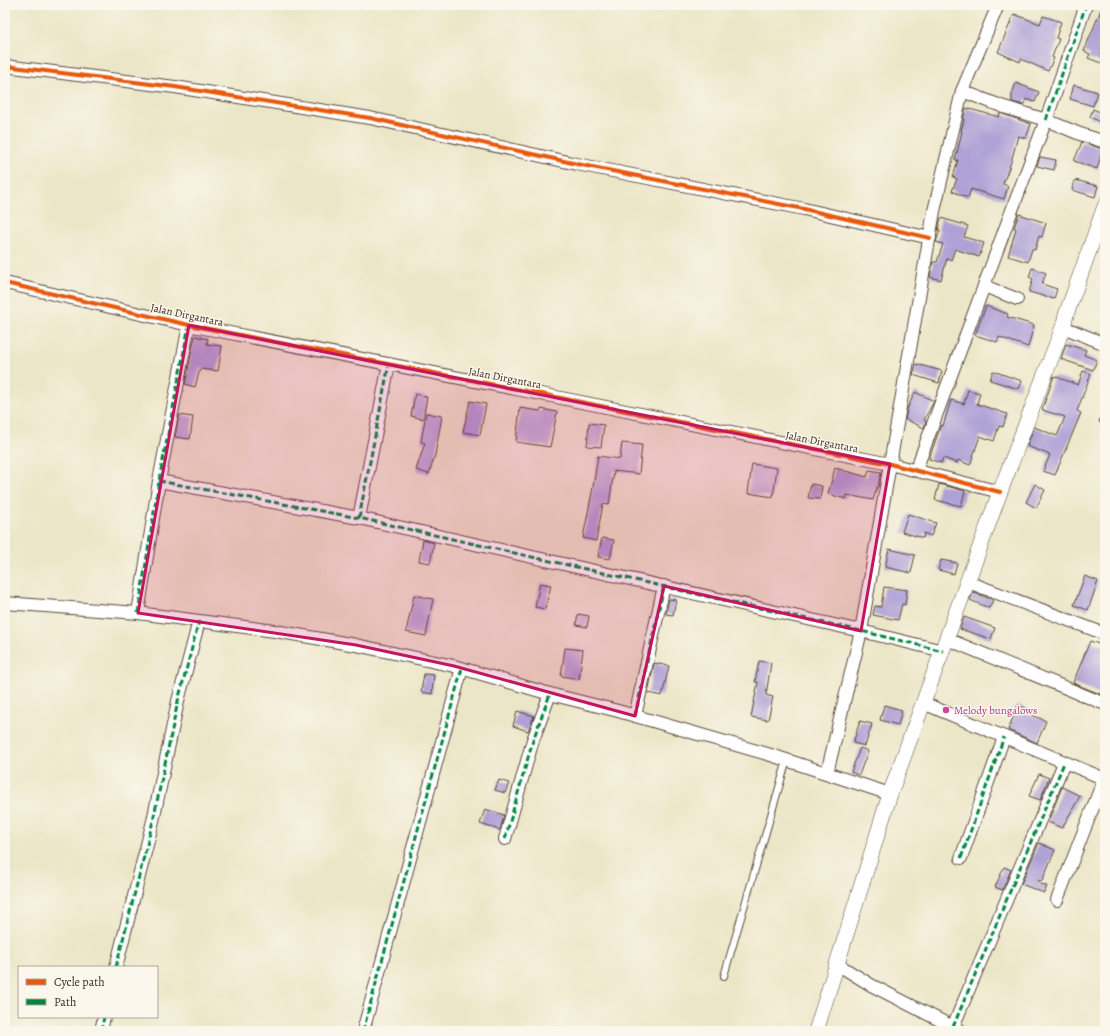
<svg xmlns="http://www.w3.org/2000/svg" width="1110" height="1036" font-family="Alegreya,serif">
<style>
.building{fill:#afa1d6}
.lines{fill:none;stroke-linecap:round;stroke-linejoin:round}
.service-casing{stroke:#564638;stroke-width:8}
.minor-casing{stroke:#564638;stroke-width:14}
.tertiary-casing{stroke:#564638;stroke-width:16}
.service{stroke:#fff;stroke-width:6}
.minor{stroke:#fff;stroke-width:12}
.tertiary{stroke:#fff;stroke-width:15}
.quiet{stroke:#00873e;stroke-width:3;stroke-dasharray:6 3;stroke-linecap:butt}
.cycleway-casing{stroke:#fbf7ec;stroke-width:6}
.cycleway{stroke:#e8590c;stroke-width:4}
.marked{fill:#c2185b;fill-opacity:0.2;stroke:#c2185b;stroke-width:3;stroke-linejoin:round}
.hotel-dot{fill:#d1479c;stroke:#fbf7ec;stroke-width:1.5}
.labels{text-anchor:middle;dominant-baseline:central;stroke-width:3;stroke-linejoin:round;paint-order:stroke}
.street-label{font-size:11px;fill:#3b2a1e;stroke:#fbf7ec}
.hotel-label{font-size:11px;fill:#b23c85;stroke:#fbf7ec;text-anchor:start}
</style>
<rect width="100%" height="100%" fill="#fbf7ec"/>
<filter id="ink" filterUnits="userSpaceOnUse"><feTurbulence type="fractalNoise" baseFrequency=".025" numOctaves="2"/><feDisplacementMap in="SourceGraphic" scale="8" xChannelSelector="R" yChannelSelector="G"/><feConvolveMatrix kernelMatrix="1 2 1 2 8 2 1 2 1" color-interpolation-filters="sRGB"/></filter>
<filter id="wash" filterUnits="userSpaceOnUse"><feTurbulence type="fractalNoise" baseFrequency=".012" numOctaves="4" result="noise"/><feDisplacementMap in="SourceGraphic" scale="16" xChannelSelector="R" yChannelSelector="G"/><feGaussianBlur stdDeviation="0.9" result="paint"/><feColorMatrix in="noise" values="0 0 0 0 0 0 0 0 0 0 0 0 0 0 0 0 0 1.4 0 .05"/><feComposite in="paint" operator="in"/></filter>
<g filter="url(#wash)">
<rect width="100%" height="100%" fill="#ece6c8"/>
<g id="blocks">
<g class="building">
<polygon points="1103,5 1105,5 1105,54 1101,63 1088,58 1090,54 1084,51"/>
<polygon points="1014,14 1040,24 1043,16 1061,22 1056,38 1059,39 1052,57 1054,58 1048,71 1021,59 1020,62 998,52"/>
<polygon points="1016,83 1039,92 1035,102 1026,99 1024,105 1012,102 1012,94"/>
<polygon points="1074,85 1097,92 1093,106 1070,99"/>
<polygon points="966,108 999,117 1000,113 1031,124 1026,138 1018,136 1011,162 1003,184 1008,186 1004,199 971,189 968,198 952,191 957,179 953,177 958,160 955,160 962,132 961,131 964,120 963,120"/>
<polygon points="1093,109 1105,114 1105,124 1090,117"/>
<polygon points="1082,142 1103,149 1097,169 1074,161"/>
<polygon points="1040,157 1056,160 1054,170 1037,166"/>
<polygon points="1075,180 1098,186 1095,197 1072,190"/>
<polygon points="1019,214 1046,223 1042,237 1039,236 1035,250 1032,249 1028,262 1008,256 1016,229 1014,228"/>
<polygon points="941,218 968,226 964,237 984,243 979,257 955,249 951,260 947,258 941,280 930,277 933,262 937,262 943,244 936,242 940,230 938,230"/>
<polygon points="1032,268 1046,273 1042,284 1057,289 1054,299 1029,292 1033,279 1029,277"/>
<polygon points="986,306 1008,314 1007,317 1034,325 1028,347 999,337 997,342 975,335"/>
<polygon points="195,336 208,339 207,344 222,346 218,371 200,369 195,387 185,384"/>
<polygon points="1066,344 1086,350 1084,355 1097,360 1093,370 1061,359"/>
<polygon points="916,364 942,371 939,383 913,375"/>
<polygon points="993,371 1022,381 1019,389 990,380"/>
<polygon points="1083,371 1091,374 1077,411 1081,413 1055,475 1043,471 1050,455 1027,446 1034,427 1057,436 1065,417 1042,410 1054,376 1078,385"/>
<polygon points="968,390 980,393 977,404 1007,414 1003,427 999,426 994,441 980,436 970,465 958,460 957,463 943,458 941,463 929,459 941,425 943,426 951,400 964,404"/>
<polygon points="915,392 934,401 924,420 926,421 924,428 905,419 908,407"/>
<polygon points="415,394 427,397 423,419 411,416"/>
<polygon points="470,401 486,404 480,435 463,432"/>
<polygon points="520,408 540,411 541,409 557,412 550,447 516,442"/>
<polygon points="426,413 442,416 435,455 429,474 416,470 425,443 421,442"/>
<polygon points="179,415 193,417 190,439 175,437"/>
<polygon points="589,423 604,425 601,447 587,446"/>
<polygon points="622,443 642,445 639,474 614,471 609,505 603,504 596,541 583,538 593,487 598,456 620,459"/>
<polygon points="752,464 777,468 773,497 748,493"/>
<polygon points="835,468 867,477 869,470 881,472 878,487 877,487 873,500 847,495 846,499 828,494"/>
<polygon points="811,484 822,486 820,499 808,498"/>
<polygon points="939,484 965,491 961,506 935,500"/>
<polygon points="1035,484 1045,490 1036,508 1026,502"/>
<polygon points="908,514 936,523 931,536 924,533 923,538 902,532"/>
<polygon points="602,538 614,540 610,559 598,557"/>
<polygon points="423,540 434,543 430,563 419,561"/>
<polygon points="889,549 915,555 911,573 885,567"/>
<polygon points="941,560 957,563 954,574 938,570"/>
<polygon points="1085,576 1098,581 1088,610 1074,605"/>
<polygon points="540,583 551,585 545,609 535,607"/>
<polygon points="884,587 907,590 905,605 902,604 898,620 873,615 875,606 881,607"/>
<polygon points="973,592 993,600 989,608 970,600"/>
<polygon points="414,595 433,599 426,636 406,632"/>
<polygon points="669,599 676,600 673,615 666,614"/>
<polygon points="578,614 589,616 587,627 576,625"/>
<polygon points="964,617 995,628 991,639 960,629"/>
<polygon points="1090,641 1105,646 1105,696 1073,683"/>
<polygon points="565,648 583,650 579,679 561,676"/>
<polygon points="759,661 771,663 766,695 773,697 768,720 751,717 758,682 755,682"/>
<polygon points="654,663 669,666 662,696 648,693"/>
<polygon points="424,674 434,675 432,694 421,692"/>
<polygon points="884,705 902,710 898,725 880,720"/>
<polygon points="1018,705 1031,710 1030,714 1046,721 1037,743 1008,730"/>
<polygon points="517,711 534,716 528,731 513,726"/>
<polygon points="860,721 872,724 865,746 853,743"/>
<polygon points="860,748 868,751 859,775 851,772"/>
<polygon points="1039,774 1049,778 1040,800 1029,796"/>
<polygon points="499,780 509,783 505,793 495,790"/>
<polygon points="1062,787 1080,796 1062,828 1048,822"/>
<polygon points="485,809 504,815 500,830 480,824"/>
<polygon points="1039,843 1055,850 1042,881 1039,880 1038,883 1047,886 1044,893 1021,884"/>
<polygon points="1004,867 1011,870 1002,890 995,887"/>
</g>
</g>
</g>
<g filter="url(#ink)">
<use href="#blocks" fill-opacity="0" stroke="#564638" stroke-width="1"/>
<g class="lines">
<defs>
<g id="service">
<polyline points="1103,421 1105,418"/>
<polyline points="724,976 787,760"/>
</g>
<g id="minor">
<polyline points="5,66 175,87 370,118 577,164 804,209 930,238"/>
<polyline points="962,91 1004,107 1046,120 1080,134 1105,142"/>
<polyline points="5,283 189,325 521,390 890,464 1000,492"/>
<polyline points="984,286 1017,299"/>
<polyline points="1063,327 1105,344"/>
<polyline points="916,470 1012,210 1046,120 1086,5"/>
<polyline points="159,481 359,518 861,631 943,651"/>
<polyline points="359,518 389,364"/>
<polyline points="968,582 1105,634"/>
<polyline points="5,603 138,613 275,631 356,645 454,666 550,694 618,711 774,756 890,794"/>
<polyline points="138,613 159,481 189,325"/>
<polyline points="947,639 1105,704"/>
<polyline points="923,703 1105,779"/>
<polyline points="635,716 664,586"/>
<polyline points="827,773 861,631 934,211 962,91 998,5"/>
<polyline points="505,839 533,740 550,694"/>
<polyline points="961,858 1004,737"/>
<polyline points="1057,900 1104,779"/>
<polyline points="837,964 871,985 961,1031"/>
<polyline points="116,967 153,821 178,701 199,621"/>
<polyline points="953,1027 1064,763"/>
<polyline points="101,1031 104,1017"/>
<polyline points="363,1031 462,668"/>
</g>
<polyline id="tertiary" points="816,1031 890,794 1000,492 1063,327 1066,315 1105,206"/>
</defs>
<use href="#service" class="service-casing"/>
<use href="#minor" class="minor-casing"/>
<use href="#tertiary" class="tertiary-casing"/>
<use href="#service" class="service"/>
<use href="#minor" class="minor"/>
<use href="#tertiary" class="tertiary"/>
<g class="quiet">
<polyline points="1046,120 1086,5"/>
<polyline points="159,481 359,518 861,631 943,651"/>
<polyline points="359,518 389,364"/>
<polyline points="138,613 159,481 189,325"/>
<polyline points="635,716 664,586"/>
<polyline points="505,839 533,740 550,694"/>
<polyline points="961,858 1004,737"/>
<polyline points="116,967 153,821 178,701 199,621"/>
<polyline points="953,1027 1064,763"/>
<polyline points="101,1031 104,1017"/>
<polyline points="363,1031 462,668"/>
</g>
<defs>
<g id="cycleway">
<polyline points="5,66 175,87 370,118 577,164 804,209 930,238"/>
<polyline points="5,283 189,325 521,390 890,464 1000,492"/>
</g>
</defs>
<use href="#cycleway" class="cycleway-casing"/>
<use href="#cycleway" class="cycleway"/>
</g>
</g>
<path class="marked" d="M189,325L890,464L861,631L664,586L635,716L454,666L356,645L138,613Z"/>
<circle class="hotel-dot" cx="946" cy="710" r="4"/>
<g class="labels">
<g class="street-label">
<text transform="translate(187 315) rotate(12)">Jalan Dirgantara</text>
<text transform="translate(505 378) rotate(11)">Jalan Dirgantara</text>
<text transform="translate(822 442) rotate(11)">Jalan Dirgantara</text>
</g>
<g class="hotel-label">
<text x="954" y="710">Melody bungalows</text>
</g>
</g>
<rect width="1110" height="1036" fill="none" stroke="#fbf7ec" stroke-width="20"/>
<rect x="18" y="966" width="140" height="52" fill="#fbf7ec" stroke="#aea59a"/>
<rect x="26" y="979" width="20" height="6" fill="#e8590c" stroke="#aea59a"/>
<text x="54" y="986" font-size="12" fill="#3b2a1e">Cycle path</text>
<rect x="26" y="999" width="20" height="6" fill="#00873e" stroke="#aea59a"/>
<text x="54" y="1006" font-size="12" fill="#3b2a1e">Path</text>
</svg>
